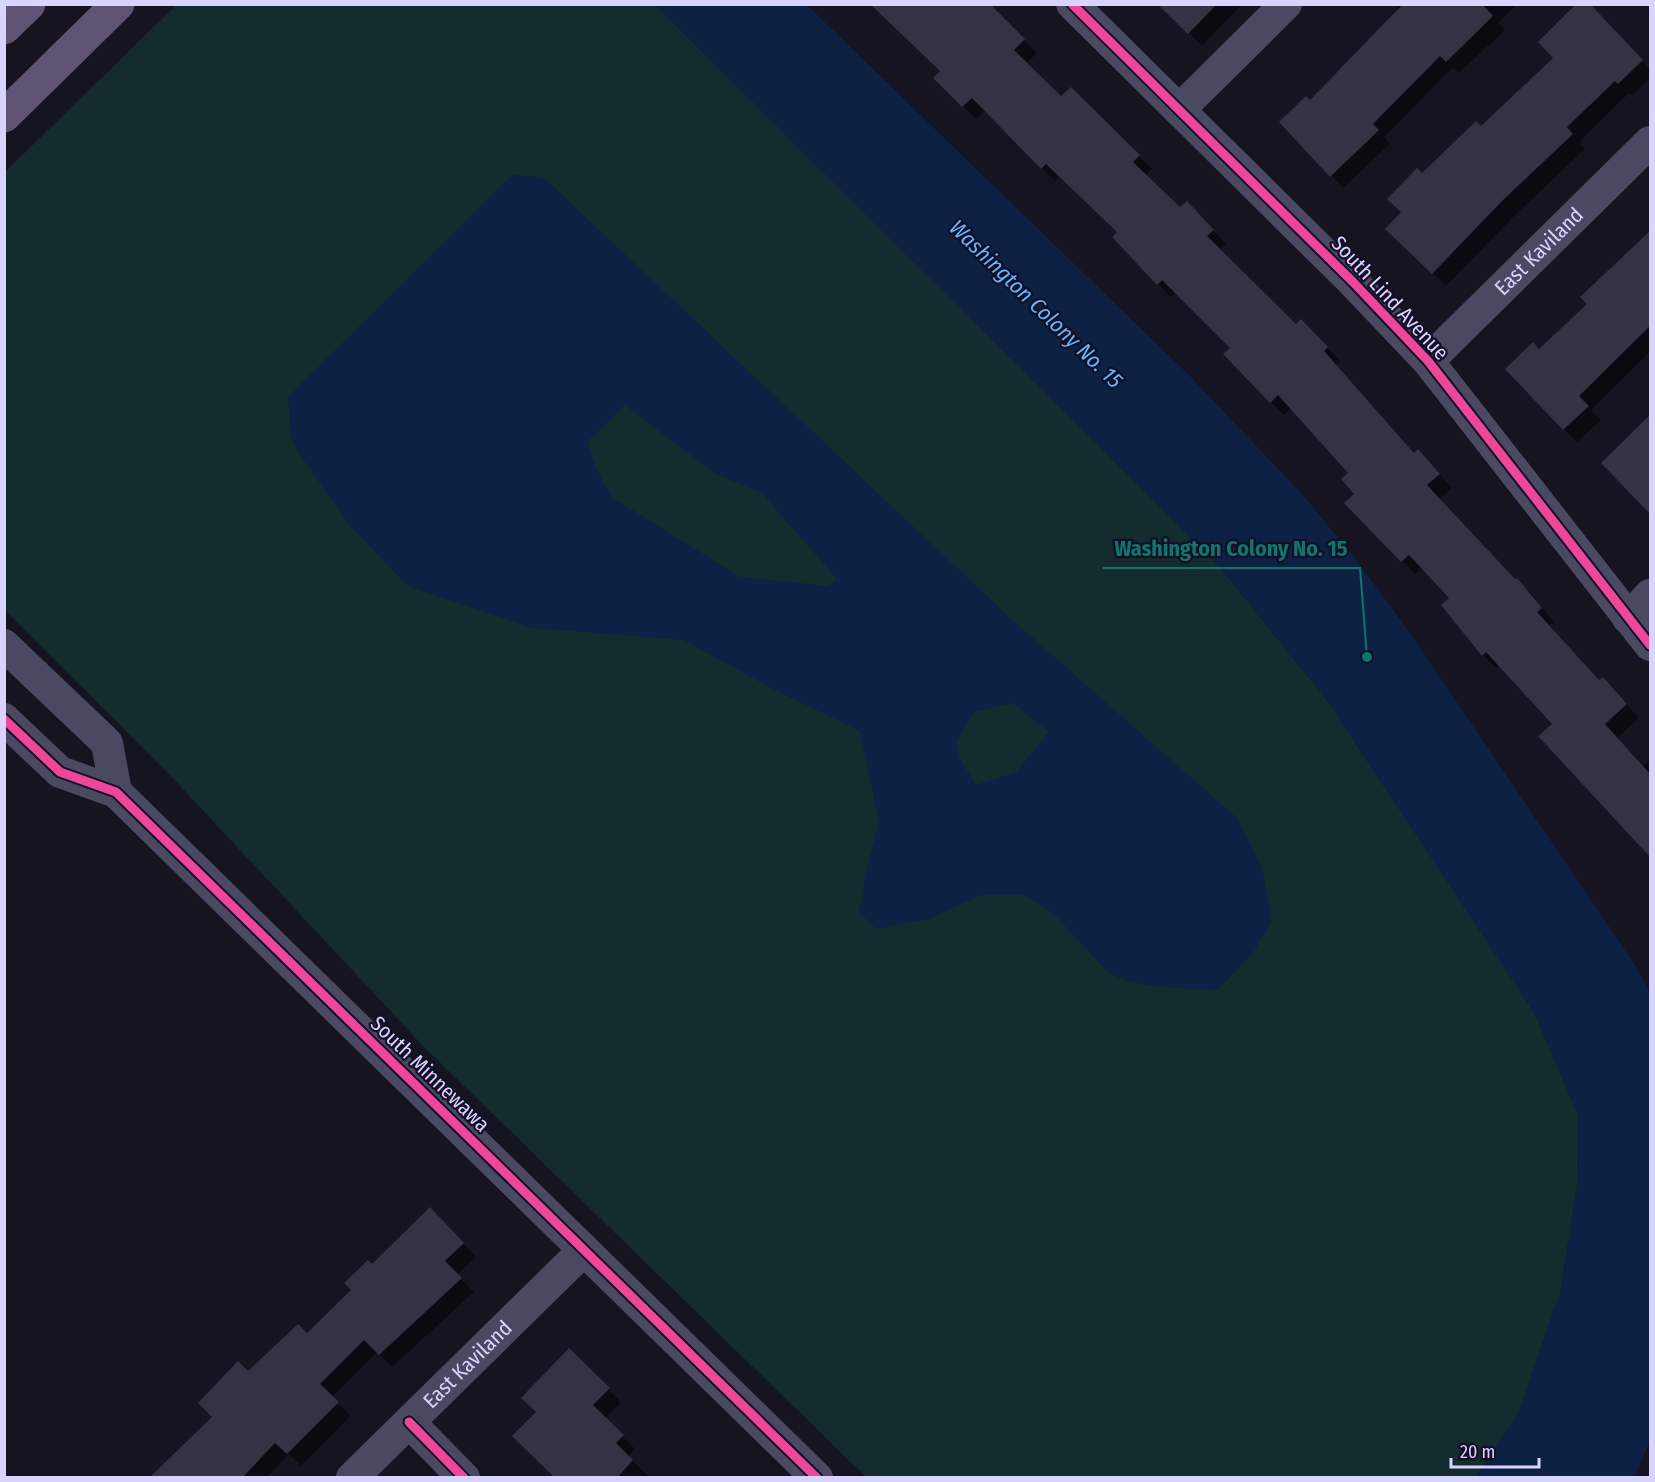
<svg xmlns="http://www.w3.org/2000/svg" width="1655" height="1482" font-family="'Fira Sans Condensed',sans-serif">
<style>
.green{fill:#132c2d}
.water{fill:#0d2144;fill-rule:evenodd}
.shadow{fill:#0007}
.building{fill:#343243}
.lines{fill:none;stroke-linecap:round;stroke-linejoin:round}
.minor{stroke:#4a4962;stroke-width:32}
.major{stroke:#5e5373;stroke-width:33}
.cycleway-casing{stroke:#130f26;stroke-width:13}
.cycleway{stroke:#ed469a;stroke-width:9}
.labels{text-anchor:middle;dominant-baseline:central;stroke-width:4.5;stroke-linejoin:round;paint-order:stroke}
.street-label{font-size:21px;fill:#d9d4ff;stroke:#130f26}
.water-label{font-size:22px;font-style:italic;fill:#62b6ff;stroke:#130f26}
.leader{fill:none;stroke:#0f766e;stroke-width:2}
.callout-dot{fill:#0f766e;stroke:#130f26;stroke-width:2}
.callout-label{font-size:22px;text-anchor:middle;font-weight:bold;fill:#0f766e;stroke:#130f26;stroke-width:4.5;stroke-linejoin:round;paint-order:stroke}
</style>
<rect width="100%" height="100%" fill="#161421"/>
<polygon class="green" points="176,5 656,5 1221,568 1326,699 1534,1012 1578,1114 1577,1188 1560,1293 1519,1412 1476,1477 866,1477 425,1048 168,773 5,610 4,173"/>
<g class="water">
<polygon points="656,5 807,5 1190,376 1302,494 1354,557 1403,623 1635,965 1650,992 1650,1440 1635,1477 1476,1477 1519,1412 1560,1293 1577,1188 1578,1114 1534,1012 1326,699 1221,568"/>
<path d="M512,175L543,177L1010,618L1238,819L1262,867L1272,920L1253,953L1217,990C1184,988 1139,989 1109,973L1054,914L1025,895H981L929,919L876,929L859,912L866,872L879,822L860,731L773,689L684,640L533,628L408,586L350,526L296,449L291,437L288,397ZM625,405L716,474L762,493L837,579L828,586L740,577L613,498C601,480 592,462 588,441ZM1013,703L1049,732L1016,772L976,785L959,758L956,741L975,712Z"/>
</g>
<g class="shadow">
<polygon points="987,4 1037,53 1026,64 1061,98 1071,89 1152,169 1145,175 1180,209 1200,216 1226,244 1219,250 1296,326 1314,334 1340,361 1336,365 1415,454 1431,464 1452,488 1439,499 1516,581 1517,580 1530,593 1554,622 1549,626 1600,682 1616,692 1639,718 1617,738 1643,767 1650,760 1650,855 1540,736 1554,724 1500,665 1496,668 1483,655 1451,598 1423,568 1415,574 1347,503 1356,494 1350,473 1291,408 1284,415 1271,402 1232,348 1176,292 1171,297 1158,284 1119,232 1060,175 1055,181 986,110 976,119 935,78"/>
<polygon points="1160,4 1242,4 1202,46"/>
<polygon points="1400,4 1517,4 1498,23 1505,30 1459,73 1453,67 1384,137 1390,144 1343,188 1281,123 1310,102 1399,11 1396,8"/>
<polygon points="1588,4 1650,69 1650,78 1632,96 1629,93 1579,142 1585,149 1516,214 1446,286 1387,229 1403,212 1422,175 1481,128 1555,58"/>
<polygon points="1650,234 1650,352 1591,410 1601,420 1577,442 1564,429 1540,351 1589,304 1582,297"/>
<polygon points="1650,417 1650,512 1604,463"/>
<polygon points="430,1209 476,1257 457,1275 474,1292 392,1367 377,1352 332,1397 350,1416 301,1466 289,1454 267,1478 151,1478 214,1417 248,1374 307,1335 354,1290 372,1266"/>
<polygon points="569,1351 621,1402 605,1419 635,1449 628,1456 650,1478 556,1478 538,1412"/>
</g>
<g class="building">
<polygon points="870,4 990,4 1025,39 1014,50 1061,96 1071,87 1140,155 1133,162 1180,207 1187,201 1214,230 1207,236 1296,324 1301,319 1328,347 1324,351 1414,453 1418,449 1440,474 1427,485 1515,579 1517,578 1542,608 1537,612 1599,680 1603,677 1627,704 1605,724 1650,774 1650,857 1538,736 1552,724 1486,652 1482,656 1441,605 1449,598 1409,555 1401,562 1344,503 1354,494 1341,479 1348,473 1278,395 1270,403 1223,354 1230,348 1162,280 1157,285 1112,237 1117,232 1046,164 1041,169 972,98 962,107 933,78 940,71"/>
<polygon points="1157,4 1217,4 1188,34"/>
<polygon points="1403,4 1482,4 1493,16 1446,62 1440,56 1373,124 1379,130 1330,177 1279,122 1306,96 1310,100"/>
<polygon points="1576,4 1590,4 1643,60 1618,84 1615,81 1567,127 1573,134 1503,200 1432,274 1385,229 1401,212 1387,199 1417,168 1422,173 1476,121 1481,126 1553,58 1538,42"/>
<polygon points="1650,231 1650,326 1579,396 1589,406 1563,430 1505,369 1533,342 1539,349 1587,304 1580,297"/>
<polygon points="1650,415 1650,514 1601,463"/>
<polygon points="430,1207 464,1243 445,1261 462,1278 379,1355 364,1340 320,1384 339,1402 287,1454 275,1443 242,1478 149,1478 212,1417 198,1403 238,1361 248,1371 298,1324 307,1333 351,1290 344,1283 368,1260 372,1264"/>
<polygon points="569,1348 610,1388 593,1405 624,1435 616,1443 633,1460 617,1478 555,1478 512,1436 536,1412 521,1398"/>
</g>
<g class="lines">
<g class="minor">
<polyline points="1072,4 1353,282 1428,361 1650,645"/>
<polyline points="1179,110 1286,4"/>
<path id="s1" d="M1428,361L1650,142"/>
<polyline points="1628,618 1650,595"/>
<polyline points="4,645 107,743 116,792"/>
<polyline points="4,719 60,772 116,792 817,1478"/>
<polyline points="409,1422 464,1478"/>
<path id="s2" d="M352,1478L584,1250"/>
</g>
<g class="major">
<polyline points="4,28 29,4"/>
<polyline points="4,116 118,4"/>
</g>
<defs>
<g id="cycleway">
<polyline points="1072,4 1353,282 1428,361 1650,645"/>
<polyline points="4,719 60,772 116,792 817,1478"/>
<polyline points="409,1422 464,1478"/>
</g>
</defs>
<use href="#cycleway" class="cycleway-casing"/>
<use href="#cycleway" class="cycleway"/>
</g>
<g class="labels">
<g class="street-label">
<text stroke="none"><textPath href="#s1" startOffset="156">East Kaviland</textPath></text>
<text transform="translate(1390 298) rotate(47)">South Lind Avenue</text>
<text transform="translate(430 1074) rotate(44)">South Minnewawa</text>
<text stroke="none"><textPath href="#s2" startOffset="162">East Kaviland</textPath></text>
</g>
<g class="water-label">
<text transform="translate(1036 304) rotate(44)">Washington Colony No. 15</text>
</g>
</g>
<path class="leader" d="M1367 657L1360 568H1103"/>
<circle class="callout-dot" cx="1367" cy="657" r="6"/>
<g class="callout-label">
<text x="1231" y="556">Washington Colony No. 15</text>
</g>
<rect width="1655" height="1482" fill="none" stroke="#d9d4ff" stroke-width="12"/>
<path d="M1451 1458v9h88v-9" fill="none" stroke="#d9d4ff" stroke-width="3"/>
<text x="1460" y="1458" font-size="18" fill="#d9d4ff" stroke="#130f26" stroke-width="4.5" paint-order="stroke">20 m</text>
</svg>
